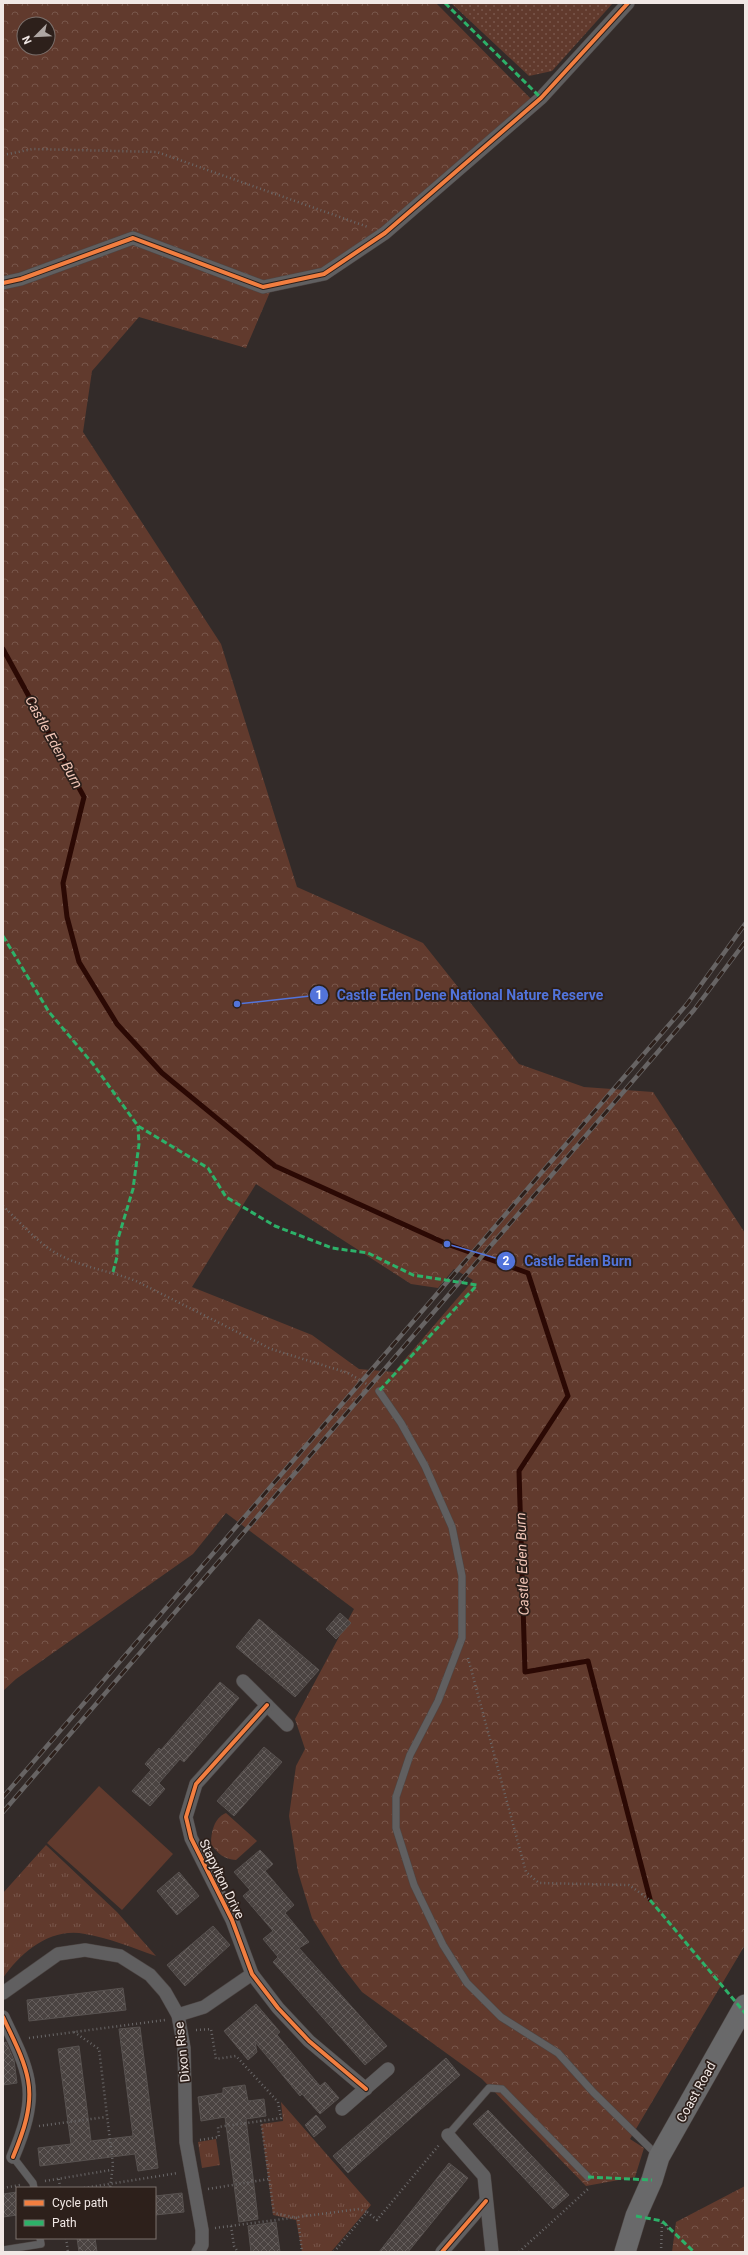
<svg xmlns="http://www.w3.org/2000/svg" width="748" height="2255" font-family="Roboto,sans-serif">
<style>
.grass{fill:url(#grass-tufts)}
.forest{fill:url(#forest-crowns);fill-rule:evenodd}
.garden{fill:url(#garden-dots)}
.pitch{fill:#613a2d}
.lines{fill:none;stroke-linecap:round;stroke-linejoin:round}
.stream{stroke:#2b0904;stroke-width:5}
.building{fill:url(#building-cross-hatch);stroke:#585250}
.service-casing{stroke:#4d4644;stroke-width:8}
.minor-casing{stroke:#4d4644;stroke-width:14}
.primary-casing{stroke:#4d4644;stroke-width:22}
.path{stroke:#6a6869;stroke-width:2.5;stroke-dasharray:1 3;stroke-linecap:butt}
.service{stroke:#605f60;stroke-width:7}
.minor{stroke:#605f60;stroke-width:13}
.primary{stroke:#69696a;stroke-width:21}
.rail-casing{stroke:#676464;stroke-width:4.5}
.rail{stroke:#2d201b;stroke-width:3;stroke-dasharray:9;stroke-linecap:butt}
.quiet{stroke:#2db169;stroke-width:3;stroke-dasharray:6 3;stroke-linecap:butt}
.cycleway-casing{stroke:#2d201b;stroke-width:6}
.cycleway{stroke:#f27e40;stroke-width:4}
.labels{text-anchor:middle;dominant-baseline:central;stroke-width:3.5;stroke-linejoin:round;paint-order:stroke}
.street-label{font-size:13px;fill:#f1e8e5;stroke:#2d201b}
.water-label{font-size:14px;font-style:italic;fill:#f2c6b7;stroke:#2d201b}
.leader{fill:none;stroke:#5274db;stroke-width:1.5}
.callout-dot{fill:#5274db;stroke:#2d201b;stroke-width:1.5}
.mark-label{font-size:12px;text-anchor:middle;font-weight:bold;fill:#fff}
.callout-label{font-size:14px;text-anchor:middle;font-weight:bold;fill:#5274db;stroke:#2d201b;stroke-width:3.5;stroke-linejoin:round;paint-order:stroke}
</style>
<defs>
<pattern id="grass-tufts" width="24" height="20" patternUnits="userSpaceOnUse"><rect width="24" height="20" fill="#613a2d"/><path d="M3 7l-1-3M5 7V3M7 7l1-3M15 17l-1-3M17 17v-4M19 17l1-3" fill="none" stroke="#78564b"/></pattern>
<pattern id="forest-crowns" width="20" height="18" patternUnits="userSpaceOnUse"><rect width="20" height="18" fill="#613a2d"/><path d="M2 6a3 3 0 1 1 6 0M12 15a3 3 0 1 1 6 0" fill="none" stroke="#78564b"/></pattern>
<pattern id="garden-dots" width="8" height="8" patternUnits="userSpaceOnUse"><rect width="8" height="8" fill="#613a2d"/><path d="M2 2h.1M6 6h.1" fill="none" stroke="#78564b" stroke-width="1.8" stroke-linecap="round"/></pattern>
<pattern id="building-cross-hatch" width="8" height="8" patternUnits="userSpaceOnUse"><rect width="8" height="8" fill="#4a4341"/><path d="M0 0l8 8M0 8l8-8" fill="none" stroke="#655e5c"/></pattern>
</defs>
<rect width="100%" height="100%" fill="#332b29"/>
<g class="grass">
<path d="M46,1845L117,1912L156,1956C133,1948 109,1938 85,1934C51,1927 21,1952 3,1978V1893Z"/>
<polygon points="281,2102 371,2205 331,2252 302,2252 296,2220 273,2215 261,2124 283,2121"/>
<polygon points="216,2139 220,2165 202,2168 198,2142"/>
</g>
<g class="forest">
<path d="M3,3H436L535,103L385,233L324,274L273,285L246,348L139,317L92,371L83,432L221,644L297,887L423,943L519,1064L584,1087L653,1092L745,1233V1945L630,2139L644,2148L635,2177L586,2186L482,2079L362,1992L341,1965L312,1918L298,1872L289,1816L296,1766L305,1749L295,1719L354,1609L226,1513L193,1554L16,1679L3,1691ZM24,24H48V48H24ZM256,1184L411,1284L438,1288L454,1269L473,1280L394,1372L359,1369L312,1335L192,1287Z"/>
<path d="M226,1813L257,1841L236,1860C224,1859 218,1854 211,1844C211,1832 214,1818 226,1813Z"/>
<polygon points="745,2186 745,2252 672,2252 676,2222"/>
</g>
<polygon class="garden" points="451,3 613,3 552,71 529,76"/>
<polygon class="pitch" points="99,1786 173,1854 122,1910 47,1843"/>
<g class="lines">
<polyline class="stream" points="3,649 84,797 63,883 67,917 79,962 117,1024 162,1073 275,1166 447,1244 528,1273 568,1396 519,1471 525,1672 588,1661 650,1899"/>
</g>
<g class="building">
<polygon points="340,1613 351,1623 336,1639 326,1629"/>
<polygon points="259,1619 319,1670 295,1697 236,1647"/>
<polygon points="220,1682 239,1698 184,1762 180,1759 159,1783 165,1789 150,1806 132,1791 151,1770 145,1764 159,1748 161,1750"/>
<polygon points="264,1747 282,1762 234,1816 217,1801"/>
<polygon points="260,1850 273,1864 265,1871 294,1905 285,1913 309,1942 299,1948 387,2046 365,2065 273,1962 278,1957 263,1939 273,1931 243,1896 250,1890 234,1872"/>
<polygon points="179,1872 199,1896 177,1915 157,1891"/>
<polygon points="213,1926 230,1945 185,1986 167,1965"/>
<polygon points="123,1988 126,2010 29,2021 27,2000"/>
<polygon points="256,2004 280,2032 277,2035 320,2086 325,2082 339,2098 320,2114 302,2094 300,2096 255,2042 257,2052 248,2060 224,2031"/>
<polygon points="140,2027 158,2168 138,2171 135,2154 40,2166 38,2148 71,2144 58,2049 79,2046 91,2141 133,2136 119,2029"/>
<polygon points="6,2042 14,2060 17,2083 3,2085 3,2043"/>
<polygon points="446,2058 460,2075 348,2173 333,2156"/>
<polygon points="245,2085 248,2101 264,2099 266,2116 246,2119 258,2219 239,2222 225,2117 201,2121 198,2097 223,2093 223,2088"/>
<polygon points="488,2110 569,2195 553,2209 473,2124"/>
<polygon points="316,2115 326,2127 314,2137 305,2125"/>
<polygon points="449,2163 468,2178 408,2252 379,2252"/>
<polygon points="17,2192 17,2215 3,2217 3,2194"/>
<polygon points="182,2193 184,2212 155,2215 155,2196"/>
<polygon points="276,2222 280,2252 251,2252 248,2226"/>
<polygon points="77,2238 95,2238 97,2252 79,2252"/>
</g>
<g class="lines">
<defs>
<g id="service">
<polyline points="379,1391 401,1423 425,1466 452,1527 462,1576 462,1638 438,1701 410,1755 396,1797 396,1828 414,1885 443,1945 467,1983 501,2017 558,2053 593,2092 658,2156"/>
<polyline points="448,2135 489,2088 502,2089 588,2177"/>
<polyline points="13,2157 33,2183 34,2188"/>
<polyline points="3,2250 41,2244 40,2238"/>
</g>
<g id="minor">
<polyline points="3,283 21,279 133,238 263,287 324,274 385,233 541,98 628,3"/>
<polyline points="243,1681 287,1725"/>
<polyline points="267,1705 196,1784 186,1817 191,1838 232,1920 252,1974 278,2008 309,2041 366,2089"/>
<polyline points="3,1993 58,1954 85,1950 120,1956 150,1975 165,1992 178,2015 184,2048 186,2142 202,2230 202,2245 198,2252"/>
<polyline points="178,2015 204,2007 252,1974"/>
<path d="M3,2017C12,2037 24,2058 28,2080C33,2106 23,2133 13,2157"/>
<polyline points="342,2109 388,2069"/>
<polyline points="448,2135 484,2176 492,2252"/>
<polyline points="442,2252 486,2201"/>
</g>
<polyline id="primary" points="625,2252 636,2216 652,2180 659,2157 745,2005"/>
</defs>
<use href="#service" class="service-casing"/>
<use href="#minor" class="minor-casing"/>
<use href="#primary" class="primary-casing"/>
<g class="path">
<polyline points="3,155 33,149 157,152 368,227"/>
<path d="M3,1206C18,1220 34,1239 51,1250C77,1267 108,1270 136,1281L271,1349L348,1373L370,1386"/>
<polyline points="468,1658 526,1872 539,1883 629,1885 650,1900"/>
<polyline points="196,2030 211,2029 216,2059 236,2056 278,2102 281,2118 261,2121 274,2213 298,2218 302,2252"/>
<polyline points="74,2032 99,2049 113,2165 110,2188"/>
<polyline points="29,2038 165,2020"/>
<polyline points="39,2126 106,2117"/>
<polyline points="200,2140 219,2137 218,2127 261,2121"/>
<polyline points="59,2179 60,2188"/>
<polyline points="45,2181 111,2170"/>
<polyline points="3,2188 20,2185"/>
<polyline points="84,2188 178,2173"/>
<polyline points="208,2189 269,2179"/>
<polyline points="667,2225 667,2229 670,2228"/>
<polyline points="231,2226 234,2246 238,2252"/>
<polyline points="215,2228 359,2209 367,2212"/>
<polyline points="66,2238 68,2252"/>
<polyline points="334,2252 367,2212 377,2220 439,2145"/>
<polyline points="519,2252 588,2189"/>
<polyline points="661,2252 662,2221"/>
</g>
<use href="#service" class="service"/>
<use href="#minor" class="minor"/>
<use href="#primary" class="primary"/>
<defs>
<g id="rail">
<polyline points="3,1797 687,1004 745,924"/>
<polyline points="3,1812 694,1010 745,942"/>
</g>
</defs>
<use href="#rail" class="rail-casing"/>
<use href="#rail" class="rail"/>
<g class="quiet">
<polyline points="445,3 541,98"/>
<polyline points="3,936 49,1012 93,1064 138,1126 208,1168 226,1197 275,1226 332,1248 368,1253 413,1275 477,1285 379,1391"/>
<polyline points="113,1272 117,1257 117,1242 133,1189 139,1144 138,1126"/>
<polyline points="650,1900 745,2013"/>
<polyline points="588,2177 652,2180"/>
<polyline points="636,2216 662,2221 694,2252"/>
</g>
<defs>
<g id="cycleway">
<polyline points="3,283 21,279 133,238 263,287 324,274 385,233 541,98 628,3"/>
<polyline points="267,1705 196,1784 186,1817 191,1838 232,1920 252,1974 278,2008 309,2041 366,2089"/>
<path d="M3,2017C12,2037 24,2058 28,2080C33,2106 23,2133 13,2157"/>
<polyline points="442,2252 486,2201"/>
</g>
</defs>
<use href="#cycleway" class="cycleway-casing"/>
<use href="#cycleway" class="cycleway"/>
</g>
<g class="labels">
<g class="street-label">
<text transform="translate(222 1879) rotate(64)">Stapylton Drive</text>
<text transform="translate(182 2052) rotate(-96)">Dixon Rise</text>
<text transform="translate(696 2092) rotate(-61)">Coast Road</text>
</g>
<g class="water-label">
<text transform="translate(54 742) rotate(61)">Castle Eden Burn</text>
<text transform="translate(522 1564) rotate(-92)">Castle Eden Burn</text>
</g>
</g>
<path class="leader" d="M237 1004L319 995M447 1244L506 1261"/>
<g class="callout-dot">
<circle cx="237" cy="1004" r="4"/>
<circle cx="447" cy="1244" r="4"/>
<circle cx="319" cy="995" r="10"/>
<circle cx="506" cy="1261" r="10"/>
</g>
<g class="mark-label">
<text x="319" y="999">1</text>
<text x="506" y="1265">2</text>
</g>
<g class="callout-label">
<text x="470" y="1000">Castle Eden Dene National Nature Reserve</text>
<text x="578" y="1266">Castle Eden Burn</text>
</g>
<rect width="748" height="2255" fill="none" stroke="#f1e8e5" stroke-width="8"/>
<rect x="16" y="2187" width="140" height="52" fill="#2d201b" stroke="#7b706c"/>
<rect x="24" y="2200" width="20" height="6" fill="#f27e40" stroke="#7b706c"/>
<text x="52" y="2207" font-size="12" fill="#f1e8e5">Cycle path</text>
<rect x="24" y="2220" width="20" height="6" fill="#2db169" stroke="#7b706c"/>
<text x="52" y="2227" font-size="12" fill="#f1e8e5">Path</text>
<g transform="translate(36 36) rotate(246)"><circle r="19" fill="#2d201b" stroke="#7b706c"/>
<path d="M0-3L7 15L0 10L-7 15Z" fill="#aea6a3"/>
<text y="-6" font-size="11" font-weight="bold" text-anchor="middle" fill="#f1e8e5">N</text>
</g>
</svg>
